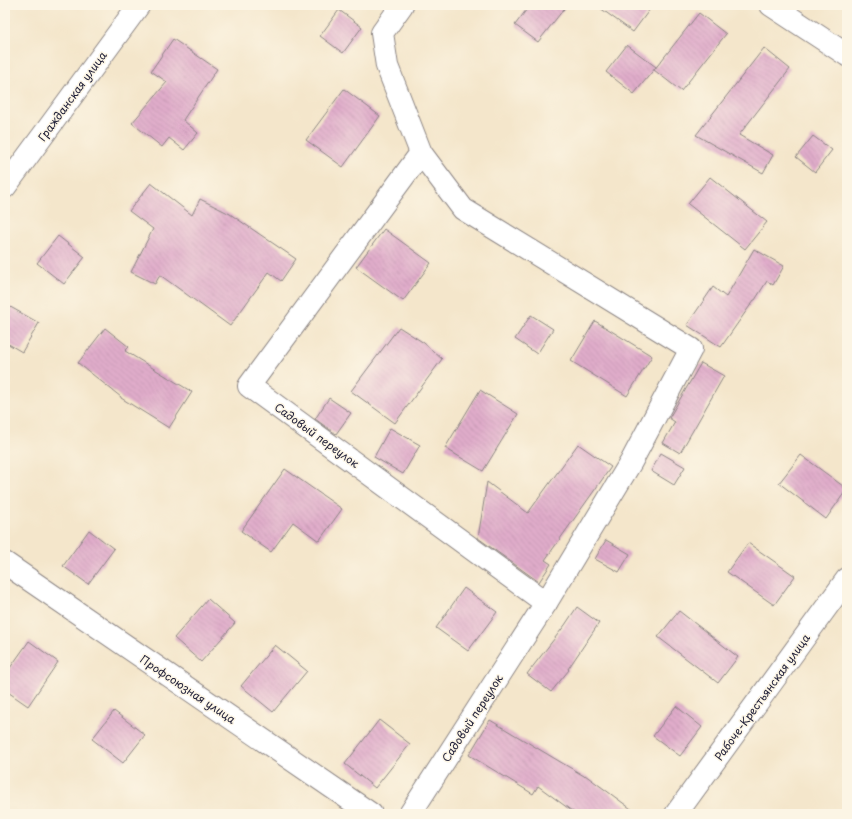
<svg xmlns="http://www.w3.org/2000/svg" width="852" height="819" font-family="'Playpen Sans',sans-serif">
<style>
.building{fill:url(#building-back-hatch)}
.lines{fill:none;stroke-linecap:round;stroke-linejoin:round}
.minor-casing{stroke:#8b8483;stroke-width:24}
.minor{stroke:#fff;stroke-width:22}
.labels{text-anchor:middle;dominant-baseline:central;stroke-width:3;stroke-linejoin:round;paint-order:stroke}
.street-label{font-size:11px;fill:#22223b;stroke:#fcf5e5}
</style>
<defs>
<pattern id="building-back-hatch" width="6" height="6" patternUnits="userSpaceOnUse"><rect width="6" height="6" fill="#e0acca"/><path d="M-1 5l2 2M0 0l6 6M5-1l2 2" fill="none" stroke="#c094ae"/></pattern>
</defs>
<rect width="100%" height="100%" fill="#fcf5e5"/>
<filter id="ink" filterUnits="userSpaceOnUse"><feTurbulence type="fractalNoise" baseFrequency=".025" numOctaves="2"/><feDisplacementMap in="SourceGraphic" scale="8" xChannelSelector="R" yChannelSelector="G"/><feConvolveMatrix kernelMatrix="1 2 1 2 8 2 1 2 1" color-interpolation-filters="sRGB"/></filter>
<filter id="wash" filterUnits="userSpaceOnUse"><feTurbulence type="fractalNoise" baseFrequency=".012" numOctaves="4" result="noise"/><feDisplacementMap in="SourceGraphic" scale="16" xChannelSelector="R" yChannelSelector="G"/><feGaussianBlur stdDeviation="0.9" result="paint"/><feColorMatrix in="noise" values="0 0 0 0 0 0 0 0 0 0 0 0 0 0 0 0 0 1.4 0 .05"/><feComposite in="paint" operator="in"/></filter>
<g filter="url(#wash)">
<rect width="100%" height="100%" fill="#f4e6cb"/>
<g id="blocks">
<g class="building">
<polygon points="530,5 567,5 538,42 515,25"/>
<polygon points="596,5 653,5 633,32"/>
<polygon points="339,10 362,27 343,53 320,36"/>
<polygon points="699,13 726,34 681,91 654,70"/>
<polygon points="173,39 217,69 183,120 198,133 184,150 169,138 162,147 132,123 167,82 151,71"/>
<polygon points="627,45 656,67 634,94 606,72"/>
<polygon points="764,48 790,69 739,135 773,155 763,173 696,135"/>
<polygon points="344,89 380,116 343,167 306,140"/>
<polygon points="813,136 832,150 815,172 796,157"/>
<polygon points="710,177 767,222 745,249 688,204"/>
<polygon points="151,183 192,215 200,199 230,214 296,259 281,281 269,272 230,326 160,275 155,284 131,272 153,229 129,211"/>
<polygon points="384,229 431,263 403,301 356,267"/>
<polygon points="58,236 85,257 64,284 37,263"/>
<polygon points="754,249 784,266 773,285 767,281 755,300 754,300 721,347 687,325 713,287 726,297"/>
<polygon points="5,304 39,323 22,352 5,342"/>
<polygon points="531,315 553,329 537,354 515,339"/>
<polygon points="595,321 652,356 627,396 571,361"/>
<polygon points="399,327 424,343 442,359 395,423 351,391"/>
<polygon points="105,328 129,347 125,351 192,392 169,428 121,398 121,397 78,363"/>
<polygon points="701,363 724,376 680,453 663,443 675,422 669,418"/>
<polygon points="480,390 518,414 483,471 445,448"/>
<polygon points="329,398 351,413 336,434 315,419"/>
<polygon points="390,428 420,445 403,474 374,457"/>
<polygon points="578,444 611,467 545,560 551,564 539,582 478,538 487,482 528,513"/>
<polygon points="661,453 685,467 674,485 651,471"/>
<polygon points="801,455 847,489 826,519 779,483"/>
<polygon points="285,469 342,509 319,541 293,522 271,552 241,531"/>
<polygon points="89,530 114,549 88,584 63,566"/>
<polygon points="606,540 630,554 619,572 595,559"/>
<polygon points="748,543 795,576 774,605 727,572"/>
<polygon points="464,588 497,612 468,651 436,628"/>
<polygon points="208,599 235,623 201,662 174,638"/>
<polygon points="577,607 599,623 568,669 569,670 551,692 527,674 565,625"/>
<polygon points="679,611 738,657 718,683 658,637"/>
<polygon points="29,641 58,662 28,706 5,690 5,675"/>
<polygon points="275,645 307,671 273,712 241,686"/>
<polygon points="676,706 702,727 680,756 653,736"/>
<polygon points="114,711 145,735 123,763 92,739"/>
<polygon points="379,720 410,744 375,788 345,764"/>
<polygon points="490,720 584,776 585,775 638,814 576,814 538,786 533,794 469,755"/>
</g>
</g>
</g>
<g filter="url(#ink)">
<use href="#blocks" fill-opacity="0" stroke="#8b8483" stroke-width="1"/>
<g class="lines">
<defs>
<g id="minor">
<polyline points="402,5 382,33 387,66 421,153 249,386 546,603 410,814"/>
<polyline points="771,5 847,55"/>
<polyline points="421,153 463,209 691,349 631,462 546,603"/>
<polyline points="5,187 139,5"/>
<polyline points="5,563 371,814"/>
<polyline points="676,814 847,579"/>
</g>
</defs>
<use href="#minor" class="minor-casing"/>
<use href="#minor" class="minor"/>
</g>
</g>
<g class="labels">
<g class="street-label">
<text transform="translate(72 96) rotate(-54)">Гражданская улица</text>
<text transform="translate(317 435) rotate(36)">Садовый переулок</text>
<text transform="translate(188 689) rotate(34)">Профсоюзная улица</text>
<text transform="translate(762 697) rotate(-54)">Рабоче-Крестьянская улица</text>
<text transform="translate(472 718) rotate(-57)">Садовый переулок</text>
</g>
</g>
<rect width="852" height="819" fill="none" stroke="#fcf5e5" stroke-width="20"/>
</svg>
